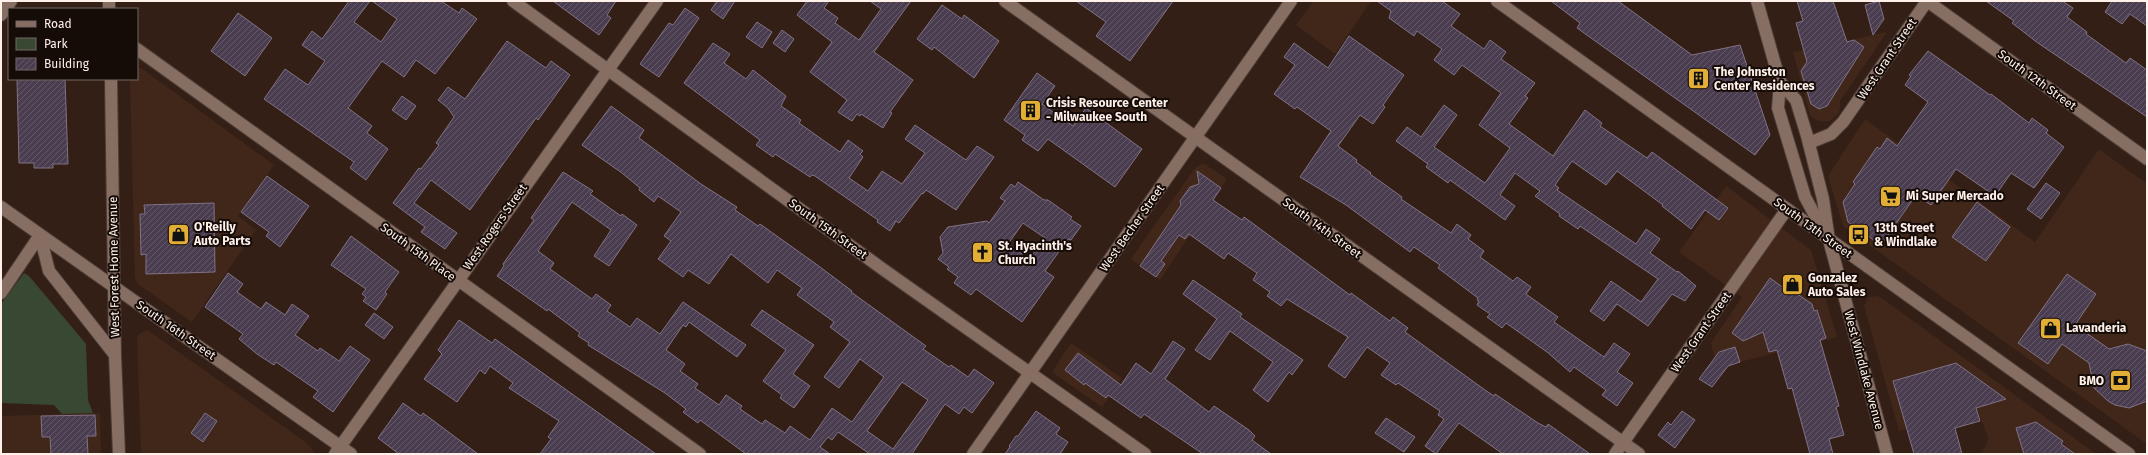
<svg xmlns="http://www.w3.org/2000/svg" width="2148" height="455" font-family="'Fira Sans',sans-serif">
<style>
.built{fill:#41271a}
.green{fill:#394833}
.building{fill:url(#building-hatch);stroke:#807286;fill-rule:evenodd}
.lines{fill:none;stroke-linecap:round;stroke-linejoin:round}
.street-casing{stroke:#4c3c35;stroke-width:14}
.secondary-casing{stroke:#4c3c35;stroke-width:14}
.street{stroke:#876e63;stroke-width:12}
.secondary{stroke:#876e63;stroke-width:12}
.labels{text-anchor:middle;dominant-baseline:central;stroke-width:4;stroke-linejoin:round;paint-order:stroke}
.street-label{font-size:12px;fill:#fff0ea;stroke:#150c08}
.poi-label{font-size:12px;font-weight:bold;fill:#fff0ea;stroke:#150c08;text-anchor:start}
</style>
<defs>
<pattern id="building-hatch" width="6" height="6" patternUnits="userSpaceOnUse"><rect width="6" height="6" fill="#493d4f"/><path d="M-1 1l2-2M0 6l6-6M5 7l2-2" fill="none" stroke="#645968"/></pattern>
</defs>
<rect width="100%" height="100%" fill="#331f16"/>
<g class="built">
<polygon points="1313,1 1371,1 1335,54 1296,25"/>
<polygon points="1887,32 1840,101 1840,109 1838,114 1829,121 1819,121 1814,119 1810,115 1793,52"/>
<polygon points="137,68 141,68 274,165 238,216 256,230 192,322 139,285 135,278 130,79 137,79"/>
<polygon points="1865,119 2035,242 2099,149 2147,184 2147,444 1843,226 1828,176"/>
<polygon points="1202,164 1206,165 1227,179 1160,280 1131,259 1195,168"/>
<polygon points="1726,186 1811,250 1837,337 1717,368 1711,343 1742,297 1679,252"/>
<polygon points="1877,296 1883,299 2096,454 1979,454 1986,446 1988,437 1976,407 1899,431 1864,306 1868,297"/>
<polygon points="146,330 149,331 308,444 313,451 313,454 141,454 137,338 139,334"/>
<polygon points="1071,343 1122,378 1102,407 1052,372"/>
<polygon points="100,413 101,454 1,454 1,416"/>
</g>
<polygon class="green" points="24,273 29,276 86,344 88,400 93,413 62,414 54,405 1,403 1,304"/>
<g class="building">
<polygon points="349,1 370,1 354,22 381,42 397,19 372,1 441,1 459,13 462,8 477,19 435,74 416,60 404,77 382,61 348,108 372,126 367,133 388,149 366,180 350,168 354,162 264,99 285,69 308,85 325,61 302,45 312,31 322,39"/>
<polygon points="553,1 616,1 607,15 611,18 599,35"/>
<polygon points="717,1 735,1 723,19 711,10"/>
<polygon points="807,1 829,1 824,8 838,18 835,23 859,40 881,9 870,1 911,1 874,52 913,80 890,112 892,113 883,128 861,114 860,116 857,114 852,121 838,112 847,100 810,72 832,42 797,15"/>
<polygon points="1076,1 1173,1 1130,61 1096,36 1106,22"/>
<polygon points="1377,1 1442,1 1460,14 1451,26 1484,49 1490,40 1506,52 1501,59 1535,83 1525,96 1528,98 1509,124 1553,156 1585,110 1602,123 1600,126 1647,158 1652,152 1728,208 1719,220 1705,210 1691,229 1662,206 1663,205 1617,171 1606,185 1572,161 1555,185 1559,188 1557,190 1636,244 1646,229 1660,239 1650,253 1677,272 1678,271 1696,286 1685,301 1672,294 1648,326 1617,304 1604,321 1590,311 1611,281 1641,302 1658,279 1580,226 1578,229 1559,216 1560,214 1535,196 1540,191 1515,173 1500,195 1515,206 1505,220 1450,180 1448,183 1426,167 1428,164 1396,141 1407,127 1421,137 1444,105 1457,115 1434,147 1485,183 1510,148 1479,125 1501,93 1462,65 1454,75 1434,60 1442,49 1417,31 1414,36 1389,18 1391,11"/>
<polygon points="1551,1 1618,1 1692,55 1740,45 1770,135 1755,155 1577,28 1580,23"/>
<polygon points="1797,1 1833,1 1847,42 1854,40 1864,47 1827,106 1819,109 1811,104 1801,71 1807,62 1796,23 1803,21"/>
<polygon points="1879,1 1884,19 1873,35 1865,5"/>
<polygon points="1986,1 2062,1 2073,8 2067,17 2087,32 2086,34 2126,63 2130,58 2147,70 2147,117 2038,43 2012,23 2014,21"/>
<polygon points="2112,1 2147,1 2147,26 2130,14 2122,24 2105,12"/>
<polygon points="942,5 962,19 964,15 999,41 974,78 934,47 932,50 917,39"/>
<polygon points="685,8 699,18 659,77 640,64 669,23 673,25"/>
<polygon points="238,13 272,38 245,76 211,51"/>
<polygon points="757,22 772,32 762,48 746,37"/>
<polygon points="782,30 794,39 785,52 773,43"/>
<polygon points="1349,36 1404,75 1383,105 1385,107 1373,124 1360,115 1338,146 1357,160 1356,162 1371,173 1370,174 1402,197 1401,199 1451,233 1457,224 1471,235 1468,239 1484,251 1480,257 1513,281 1517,277 1531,287 1526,294 1558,317 1554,322 1604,357 1614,343 1630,354 1617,372 1633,383 1617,406 1602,395 1606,390 1574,367 1570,372 1547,352 1506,323 1502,328 1487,317 1490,314 1477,305 1479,301 1477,300 1478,298 1438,268 1440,265 1414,247 1410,252 1346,205 1300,177 1331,131 1297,107 1295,109 1274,94 1295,65 1284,57 1294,43 1328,68"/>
<polygon points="507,41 546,68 551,61 570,75 538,120 536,118 470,210 431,180 414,203 457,233 445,249 421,232 425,227 393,203 419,168 421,169 439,145 436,143 454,117 448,108 438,100 448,87 465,99"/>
<polygon points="713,43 730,54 724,63 746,79 753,70 786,96 781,106 801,120 799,123 820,138 840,152 848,140 863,151 860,154 863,157 849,178 868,191 882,171 902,184 925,153 905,139 915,125 966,160 977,146 994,157 956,210 926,190 923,194 922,193 899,223 896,221 890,231 877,222 878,220 815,176 812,175 810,177 775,154 773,157 756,145 760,140 684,83"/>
<polygon points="1928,51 1990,95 1991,94 2029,123 2032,118 2048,130 2046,133 2064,147 2034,188 2011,173 1995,196 1956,169 1931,205 1916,195 1881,245 1848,222 1843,202 1855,184 1853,182 1877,147 1880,149 1887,138 1897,146 1928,102 1905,85 1911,76 1909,75"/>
<polygon points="1037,73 1055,86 1042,104 1073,126 1086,108 1142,149 1115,187 1048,139 1038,151 1022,140 1025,135 1004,120"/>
<polygon points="17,79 65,79 68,164 53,164 53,168 34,168 34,163 19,163"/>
<polygon points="402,96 416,106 406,120 392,110"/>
<path d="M611,106L644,130L639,138L701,184L737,207L735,210L758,226L760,224L816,264L852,291L851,292L926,346L923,349L949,367L951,365L968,377L974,369L994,383L972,413L964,407L959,414L945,404L912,454H870L838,432L832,440L828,437L820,447L830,454H746L700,420L698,423L683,412L686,409L665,393L588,345L589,343L578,336L580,333L548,309L547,311L497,276L504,266L503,264L534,220L531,218L563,172L593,191L590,194L621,216L622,214L637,225L609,266L594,256L611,230L572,202L538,251L554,263L550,269L592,299L596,294L611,305L607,311L630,327L637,318L660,334L683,302L746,345L737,357L689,322L686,327L683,325L666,350L685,364L680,371L698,384L695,388L719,405L726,395L742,406L740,409L762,424L765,420L785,433L790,426L810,440L832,408L852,422L884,377L860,359L839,388L824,377L850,342L830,327L834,322L797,295L802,288L777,270L768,283L731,254L709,284L688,270L683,277L658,259L671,241L664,236L681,212L658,196L654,202L639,190L640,188L622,173L582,145ZM902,382L928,400L893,449L867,431Z"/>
<polygon points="1197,171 1221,188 1213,200 1242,220 1244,217 1350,295 1351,293 1390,321 1393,317 1408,328 1405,332 1485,390 1494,396 1495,394 1538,423 1546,427 1548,424 1590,454 1503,454 1459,423 1436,454 1425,446 1444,419 1438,415 1440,411 1398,383 1396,385 1381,375 1390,363 1367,347 1345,378 1328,366 1348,337 1287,299 1281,306 1267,296 1270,292 1253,280 1257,273 1228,253 1224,259 1189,234 1185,239 1179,235 1161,261 1165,264 1156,277 1140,266 1181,205 1180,201 1190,187 1199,184"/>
<polygon points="267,176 309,206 280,247 266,236 269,232 241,212"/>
<path d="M1018,182L1044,200H1048L1072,217L1070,219L1081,226L1071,240L1068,239L1045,271L1054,277L1022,322L976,289L971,295L954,283L958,277L947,269L949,267L938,259L943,253L940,237L948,227L987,221L989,223L1005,201L1000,198L1011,184L1015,187ZM1023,223L1045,238L1029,259L1008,244Z"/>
<polygon points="2046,183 2060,193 2041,219 2027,209"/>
<polygon points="1977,202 2010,227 1986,261 1952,237"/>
<polygon points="214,203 215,272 146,274 146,254 141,255 140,214 145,214 144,205"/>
<polygon points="351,236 399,272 385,292 387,294 376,310 363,301 366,297 362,294 366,289 331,265"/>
<polygon points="228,273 243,284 237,292 261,309 266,302 285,315 292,304 309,316 295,335 318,351 320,348 339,361 350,346 370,360 333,412 313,397 318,391 276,362 274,365 257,354 239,339 243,334 205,307"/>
<polygon points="2067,274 2096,294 2075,325 2109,349 2128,344 2147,351 2147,401 2129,408 2115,405 2108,401 2094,388 2089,363 2062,344 2048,364 2018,343"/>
<polygon points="1770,278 1785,289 1787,287 1812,304 1814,311 1817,310 1826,338 1820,340 1839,406 1836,407 1844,435 1829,439 1833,454 1810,454 1792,388 1788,389 1777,350 1769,352 1763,332 1743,341 1732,333"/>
<polygon points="1193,280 1242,314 1240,317 1303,360 1292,375 1289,372 1268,402 1253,390 1273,362 1230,331 1210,360 1195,350 1217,319 1183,294"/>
<polygon points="762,310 814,345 793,374 810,386 794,408 780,398 782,395 763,381 786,350 751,325"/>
<polygon points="374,313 393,327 384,339 365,325"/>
<polygon points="459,320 492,343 495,339 656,454 540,454 551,439 548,437 559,421 509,388 513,383 490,366 485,374 480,370 457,402 424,379 442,354 438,350"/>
<polygon points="1173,341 1185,349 1165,379 1209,412 1214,406 1249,430 1255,436 1252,440 1271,454 1203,454 1144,414 1141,418 1108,395 1106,398 1085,383 1084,385 1065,370 1078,353 1121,385 1136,363 1151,374"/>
<polygon points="1735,347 1740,362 1728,366 1712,387 1699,379 1719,352"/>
<polygon points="1956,363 2006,399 1976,408 1980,421 1955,428 1962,454 1914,454 1893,381"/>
<polygon points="403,403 421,416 423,413 478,454 399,454 378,438"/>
<polygon points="1036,411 1060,428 1056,434 1068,442 1060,454 1005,454 1010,447 1009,446 1016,436 1018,436"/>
<polygon points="1682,411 1695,420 1675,448 1658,435 1668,422 1671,425"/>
<polygon points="205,413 217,421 203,442 191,433"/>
<polygon points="95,415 96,436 87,436 88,454 51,454 50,437 42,437 41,416"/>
<polygon points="1386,418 1415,437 1404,452 1375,433"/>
<polygon points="2036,422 2063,441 2061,444 2075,454 2024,454 2016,428"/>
</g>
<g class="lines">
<defs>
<g id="street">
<polyline points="513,1 884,270 1145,454"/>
<polyline points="1005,1 1639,454"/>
<polyline points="1927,1 2147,159"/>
<polyline points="137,49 700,454"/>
<polyline points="1809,143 1831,134 1843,122 1927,1"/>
<polyline points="1,293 40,235"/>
<polyline points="335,454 657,1"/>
<polyline points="1615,454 1787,209"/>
</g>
<g id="secondary">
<polyline points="109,1 109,9"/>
<polyline points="1497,1 2129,454"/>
<polyline points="1757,1 1780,82 1778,108 1805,197 1826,236"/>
<polyline points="1,15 11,1"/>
<polyline points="111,79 115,355 119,454"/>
<polyline points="1780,82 1796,100 1807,136 1823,199 1829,240 1887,454"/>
<polyline points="1,207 351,454"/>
<polyline points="40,235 49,271 115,355"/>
<polyline points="973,454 1291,1"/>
</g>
</defs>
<use href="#street" class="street-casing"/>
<use href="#secondary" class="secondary-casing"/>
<use href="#street" class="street"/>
<use href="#secondary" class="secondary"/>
</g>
<defs>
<symbol id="building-square" viewBox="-11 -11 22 22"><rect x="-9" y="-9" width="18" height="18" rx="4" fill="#e3ae35" stroke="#150c08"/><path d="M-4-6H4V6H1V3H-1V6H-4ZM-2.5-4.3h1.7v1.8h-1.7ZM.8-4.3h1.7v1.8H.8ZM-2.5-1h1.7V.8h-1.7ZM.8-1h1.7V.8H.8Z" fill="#111"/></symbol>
<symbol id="supermarket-square" viewBox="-11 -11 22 22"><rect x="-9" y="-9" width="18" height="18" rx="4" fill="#e3ae35" stroke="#150c08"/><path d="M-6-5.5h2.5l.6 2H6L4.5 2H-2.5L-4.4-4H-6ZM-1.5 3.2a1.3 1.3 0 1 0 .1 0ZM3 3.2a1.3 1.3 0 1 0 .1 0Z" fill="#111"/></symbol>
<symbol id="shop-square" viewBox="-11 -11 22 22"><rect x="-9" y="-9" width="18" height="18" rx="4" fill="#e3ae35" stroke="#150c08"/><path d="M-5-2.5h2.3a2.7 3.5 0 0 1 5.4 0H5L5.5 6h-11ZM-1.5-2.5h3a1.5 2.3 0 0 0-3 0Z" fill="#111"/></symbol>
<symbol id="bus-square" viewBox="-11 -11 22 22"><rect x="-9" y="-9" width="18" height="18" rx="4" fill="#e3ae35" stroke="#150c08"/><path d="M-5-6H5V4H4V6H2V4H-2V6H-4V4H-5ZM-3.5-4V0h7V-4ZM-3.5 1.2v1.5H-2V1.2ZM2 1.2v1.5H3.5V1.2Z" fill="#111"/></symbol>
<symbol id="church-square" viewBox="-11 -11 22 22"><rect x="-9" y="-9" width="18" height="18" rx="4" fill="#e3ae35" stroke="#150c08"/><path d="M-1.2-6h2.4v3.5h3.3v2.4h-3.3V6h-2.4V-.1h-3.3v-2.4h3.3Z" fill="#111"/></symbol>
<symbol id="bank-square" viewBox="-11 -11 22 22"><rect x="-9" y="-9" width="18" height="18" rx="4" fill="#e3ae35" stroke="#150c08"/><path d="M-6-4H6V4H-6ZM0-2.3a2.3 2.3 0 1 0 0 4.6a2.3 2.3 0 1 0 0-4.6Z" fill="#111"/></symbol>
</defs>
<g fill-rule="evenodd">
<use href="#building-square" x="1686" y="66" width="25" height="25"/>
<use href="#building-square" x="1018" y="98" width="25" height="25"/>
<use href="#supermarket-square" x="1878" y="184" width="25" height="25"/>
<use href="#shop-square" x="166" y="222" width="25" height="25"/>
<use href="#bus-square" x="1846" y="222" width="25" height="25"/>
<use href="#church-square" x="970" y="240" width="25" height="25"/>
<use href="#shop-square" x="1780" y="272" width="25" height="25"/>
<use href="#shop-square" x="2038" y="316" width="25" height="25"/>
<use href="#bank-square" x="2108" y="368" width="25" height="25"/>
</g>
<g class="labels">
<g class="street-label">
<text transform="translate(1887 59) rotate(-56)">West Grant Street</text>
<text transform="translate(2037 80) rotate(36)">South 12th Street</text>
<text transform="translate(495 227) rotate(-55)">West Rogers Street</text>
<text transform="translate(1132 228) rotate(-55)">West Becher Street</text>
<text transform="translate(1322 228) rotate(36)">South 14th Street</text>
<text transform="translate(1813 228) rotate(36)">South 13th Street</text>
<text transform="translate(828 229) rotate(36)">South 15th Street</text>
<text transform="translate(418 252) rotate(36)">South 15th Place</text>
<text transform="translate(114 267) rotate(-91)">West Forest Home Avenue</text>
<text transform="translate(176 330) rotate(35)">South 16th Street</text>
<text transform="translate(1701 332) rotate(-55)">West Grant Street</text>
<text transform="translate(1864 370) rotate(75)">West Windlake Avenue</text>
</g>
<g class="poi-label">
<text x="1714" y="72">The Johnston<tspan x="1714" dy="14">Center Residences</tspan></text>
<text x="1046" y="103">Crisis Resource Center<tspan x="1046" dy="14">- Milwaukee South</tspan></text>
<text x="1906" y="196">Mi Super Mercado</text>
<text x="194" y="227">O'Reilly<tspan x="194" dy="14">Auto Parts</tspan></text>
<text x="1874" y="228">13th Street<tspan x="1874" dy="14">&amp; Windlake</tspan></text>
<text x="998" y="246">St. Hyacinth's<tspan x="998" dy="14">Church</tspan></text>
<text x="1808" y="278">Gonzalez<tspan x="1808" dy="14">Auto Sales</tspan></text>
<text x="2066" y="328">Lavanderia</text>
<text x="2104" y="381" text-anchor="end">BMO</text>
</g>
</g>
<rect width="2148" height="455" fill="none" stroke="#fff0ea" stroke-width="4"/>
<rect x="8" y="8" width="130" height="72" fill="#150c08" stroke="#736762"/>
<rect x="16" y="21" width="20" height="6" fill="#876e63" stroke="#736762"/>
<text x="44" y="28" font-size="12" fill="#fff0ea">Road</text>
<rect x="16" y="38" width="20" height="12" fill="#394833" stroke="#736762"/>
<text x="44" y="48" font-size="12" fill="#fff0ea">Park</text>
<rect x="16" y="58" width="20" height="12" fill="url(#building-hatch)" stroke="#736762"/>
<text x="44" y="68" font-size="12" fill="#fff0ea">Building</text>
</svg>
